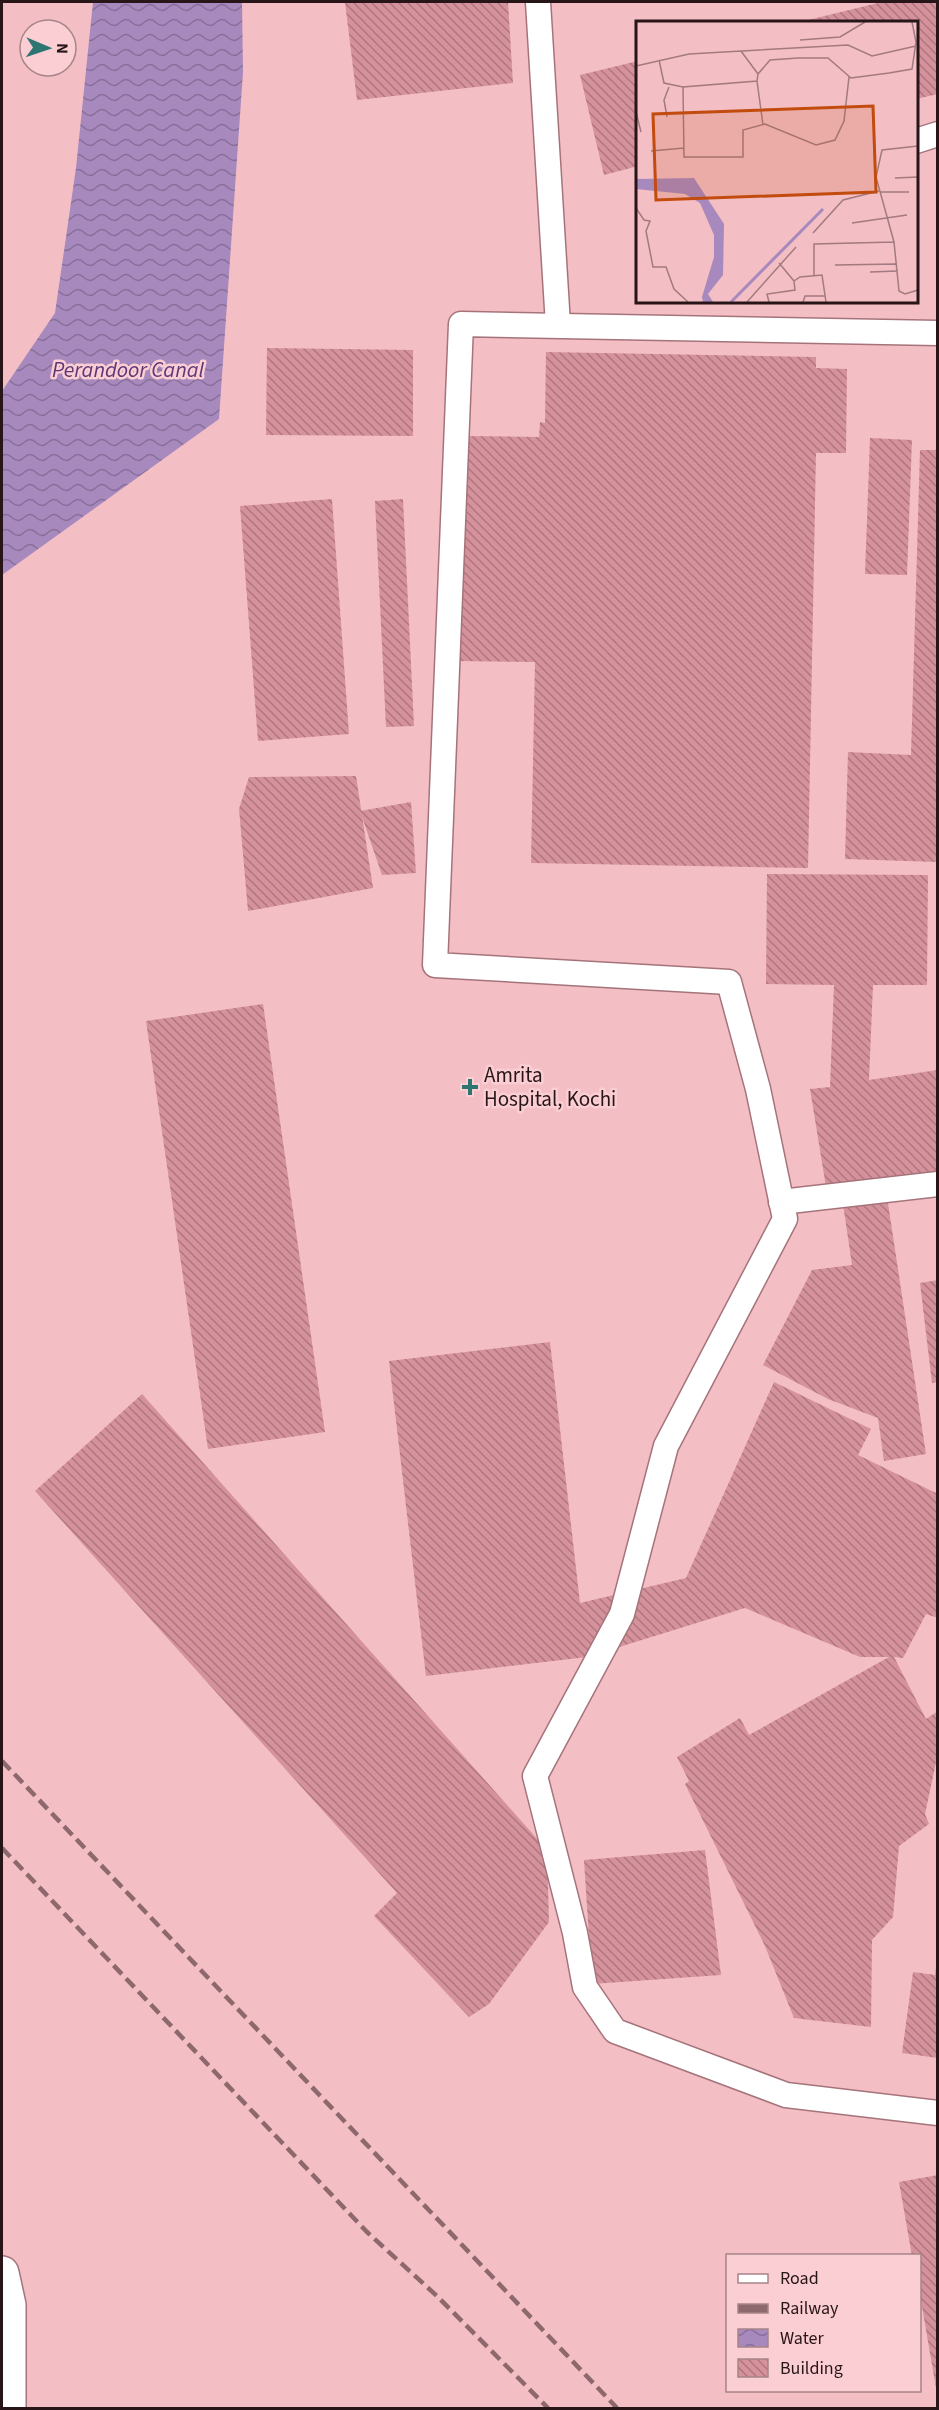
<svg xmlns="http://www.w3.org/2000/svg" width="939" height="2410" font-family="'Source Sans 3',sans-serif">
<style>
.water{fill:url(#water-waves)}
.building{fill:url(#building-back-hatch)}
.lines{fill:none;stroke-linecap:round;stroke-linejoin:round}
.lane-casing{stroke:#a5747b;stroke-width:27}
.street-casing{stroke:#a5747b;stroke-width:36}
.lane{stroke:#fff;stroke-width:24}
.street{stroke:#fff;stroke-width:33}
.rail{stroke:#8d696d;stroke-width:4.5;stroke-dasharray:12 6;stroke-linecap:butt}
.poi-dot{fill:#2c7571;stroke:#faced3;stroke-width:2}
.labels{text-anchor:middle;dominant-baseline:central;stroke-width:5;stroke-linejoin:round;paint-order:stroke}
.poi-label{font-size:21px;fill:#281518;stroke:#faced3;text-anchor:start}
.water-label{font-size:22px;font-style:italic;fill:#5e3779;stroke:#faced3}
.inset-river{fill:none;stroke:#a789be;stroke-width:3}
.inset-road{fill:none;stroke:#a27a7f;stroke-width:1.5}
.view{fill:#c24b0e;fill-opacity:0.15;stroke:#c24b0e;stroke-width:3}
.inset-edge{fill:none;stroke:#281518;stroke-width:3}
</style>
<defs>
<pattern id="water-waves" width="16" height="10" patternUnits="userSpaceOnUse" patternTransform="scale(1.5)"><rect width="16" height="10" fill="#a789be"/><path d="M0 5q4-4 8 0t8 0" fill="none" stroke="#886f99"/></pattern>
<pattern id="building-back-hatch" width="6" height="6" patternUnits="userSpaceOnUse" patternTransform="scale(1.5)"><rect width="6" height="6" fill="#d6929c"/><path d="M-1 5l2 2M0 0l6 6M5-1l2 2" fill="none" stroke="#ae767e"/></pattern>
</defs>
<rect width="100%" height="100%" fill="#f3bec4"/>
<polygon class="water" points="93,2 242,2 243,72 219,419 2,575 2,391 55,313 76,168"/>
<g class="building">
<polygon points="345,2 508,2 513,83 357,100"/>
<polygon points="882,2 938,2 938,94 916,99 916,22 800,22"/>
<polygon points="638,61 638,166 604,175 580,75"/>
<polygon points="267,348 413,350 413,436 266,435"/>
<polygon points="546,352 816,357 816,368 847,369 846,453 816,453 808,868 531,863 535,662 457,661 462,436 539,437 540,422 545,423"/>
<polygon points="870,438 912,440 907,575 865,574"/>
<polygon points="920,450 938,450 938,862 845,859 848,752 911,755"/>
<polygon points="332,499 349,734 258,741 240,506"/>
<polygon points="403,499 414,726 386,727 375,501"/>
<polygon points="356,776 373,888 248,911 239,809 249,777"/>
<polygon points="411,802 416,873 382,875 360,811"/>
<polygon points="767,874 928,875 927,985 873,985 869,1080 938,1070 938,1183 886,1190 926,1454 884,1461 878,1418 828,1399 763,1365 812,1270 852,1265 842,1197 828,1199 810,1089 830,1087 834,985 766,984"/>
<polygon points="263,1004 325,1432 208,1449 146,1021"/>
<polygon points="938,1280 938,1382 932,1383 920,1283"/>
<polygon points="550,1342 580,1603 686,1578 774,1382 871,1429 858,1455 938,1494 938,1618 926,1614 903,1658 894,1657 926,1719 938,1711 938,1753 925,1814 929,1824 899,1846 893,1917 872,1940 871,2027 794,2018 765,1946 685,1784 689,1781 677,1757 740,1718 749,1735 889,1657 860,1657 745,1608 587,1657 426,1676 389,1361"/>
<polygon points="142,1394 547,1850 549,1922 489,2004 469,2017 374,1916 397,1893 35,1491"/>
<polygon points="705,1850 721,1975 592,1984 584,1860"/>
<polygon points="936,1968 938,2058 902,2053 913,1972 935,1975"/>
<polygon points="938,2175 938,2388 936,2388 920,2295 920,2256 912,2256 899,2182"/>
</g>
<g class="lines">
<defs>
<g id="lane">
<polyline points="538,2 558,325"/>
<polyline points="916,141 938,134"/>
<polyline points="938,333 461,324 435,965 729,982 758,1089 785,1219 666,1446 622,1614 535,1776 575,1933 585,1987 615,2031 786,2095 938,2113"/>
<polyline points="781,1202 938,1184"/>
</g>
<polyline id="street" points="2,2273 9,2305 9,2408"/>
</defs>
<use href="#lane" class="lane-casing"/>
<use href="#street" class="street-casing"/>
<use href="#lane" class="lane"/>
<use href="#street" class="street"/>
<g class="rail">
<polyline points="2,1761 617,2408"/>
<polyline points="2,1848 367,2232 438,2297 548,2408"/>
</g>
</g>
<path class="poi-dot" d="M467 1078h6v6h6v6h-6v6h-6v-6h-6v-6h6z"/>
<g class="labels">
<g class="poi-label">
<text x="484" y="1075">Amrita<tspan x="484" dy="24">Hospital, Kochi</tspan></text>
</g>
<g class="water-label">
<text x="128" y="370">Perandoor Canal</text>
</g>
</g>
<g transform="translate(636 21)">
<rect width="282" height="282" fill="#f3bec4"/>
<path d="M58,157L88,203L87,254L72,273L77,281H67L66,276L78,236V214L64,182L49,173L0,168V158Z" fill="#a789be"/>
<path class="inset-river" d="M95,281L187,188"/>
<path class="inset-road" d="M164,19L204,16L229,1M105,30L122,53L134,39L162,37H192L215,57L253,52L276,48L280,21L276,1M23,39L28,62L47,66M0,45L53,33L212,24L236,35L280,25M122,53L121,60L47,66L48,136H107V109L129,103L180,124L199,119L208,100L213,56M121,60L127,104M0,91L5,111M31,96L28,79L33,66M282,125L246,129L240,156L258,221L263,270L269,273L282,269M15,130L48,127M259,157L282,156M244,171H273M0,187L8,199L14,200L10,210L17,246H30L38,268L52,281M216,202L271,194M177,212L207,179L243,170M143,242L158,260M199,244L261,243M234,251L262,250M178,254V223L258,221M111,281L160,226M133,281L131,273L159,269L158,260L164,256L186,254L190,281M167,281L169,275H189"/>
<path class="view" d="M237,85L240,171L20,179L17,93Z"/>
<rect width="282" height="282" class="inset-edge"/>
</g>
<rect width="939" height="2410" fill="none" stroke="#281518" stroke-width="6"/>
<rect x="726" y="2254" width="195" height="138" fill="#faced3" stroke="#a68488" stroke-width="1.5"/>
<rect x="738" y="2274" width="30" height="9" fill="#ffffff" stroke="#a68488" stroke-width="1.5"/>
<text x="780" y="2284" font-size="18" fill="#281518">Road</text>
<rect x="738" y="2304" width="30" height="9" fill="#8d696d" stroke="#a68488" stroke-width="1.5"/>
<text x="780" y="2314" font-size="18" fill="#281518">Railway</text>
<rect x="738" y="2329" width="30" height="18" fill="url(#water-waves)" stroke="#a68488" stroke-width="1.5"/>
<text x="780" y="2344" font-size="18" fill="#281518">Water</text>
<rect x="738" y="2359" width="30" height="18" fill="url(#building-back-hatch)" stroke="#a68488" stroke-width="1.5"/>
<text x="780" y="2374" font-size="18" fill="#281518">Building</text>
<g transform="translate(48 48) rotate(92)"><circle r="28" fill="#faced3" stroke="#a68488" stroke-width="1.5"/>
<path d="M0-4.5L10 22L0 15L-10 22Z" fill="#2c7571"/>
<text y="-9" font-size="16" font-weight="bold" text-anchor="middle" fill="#281518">N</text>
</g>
</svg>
